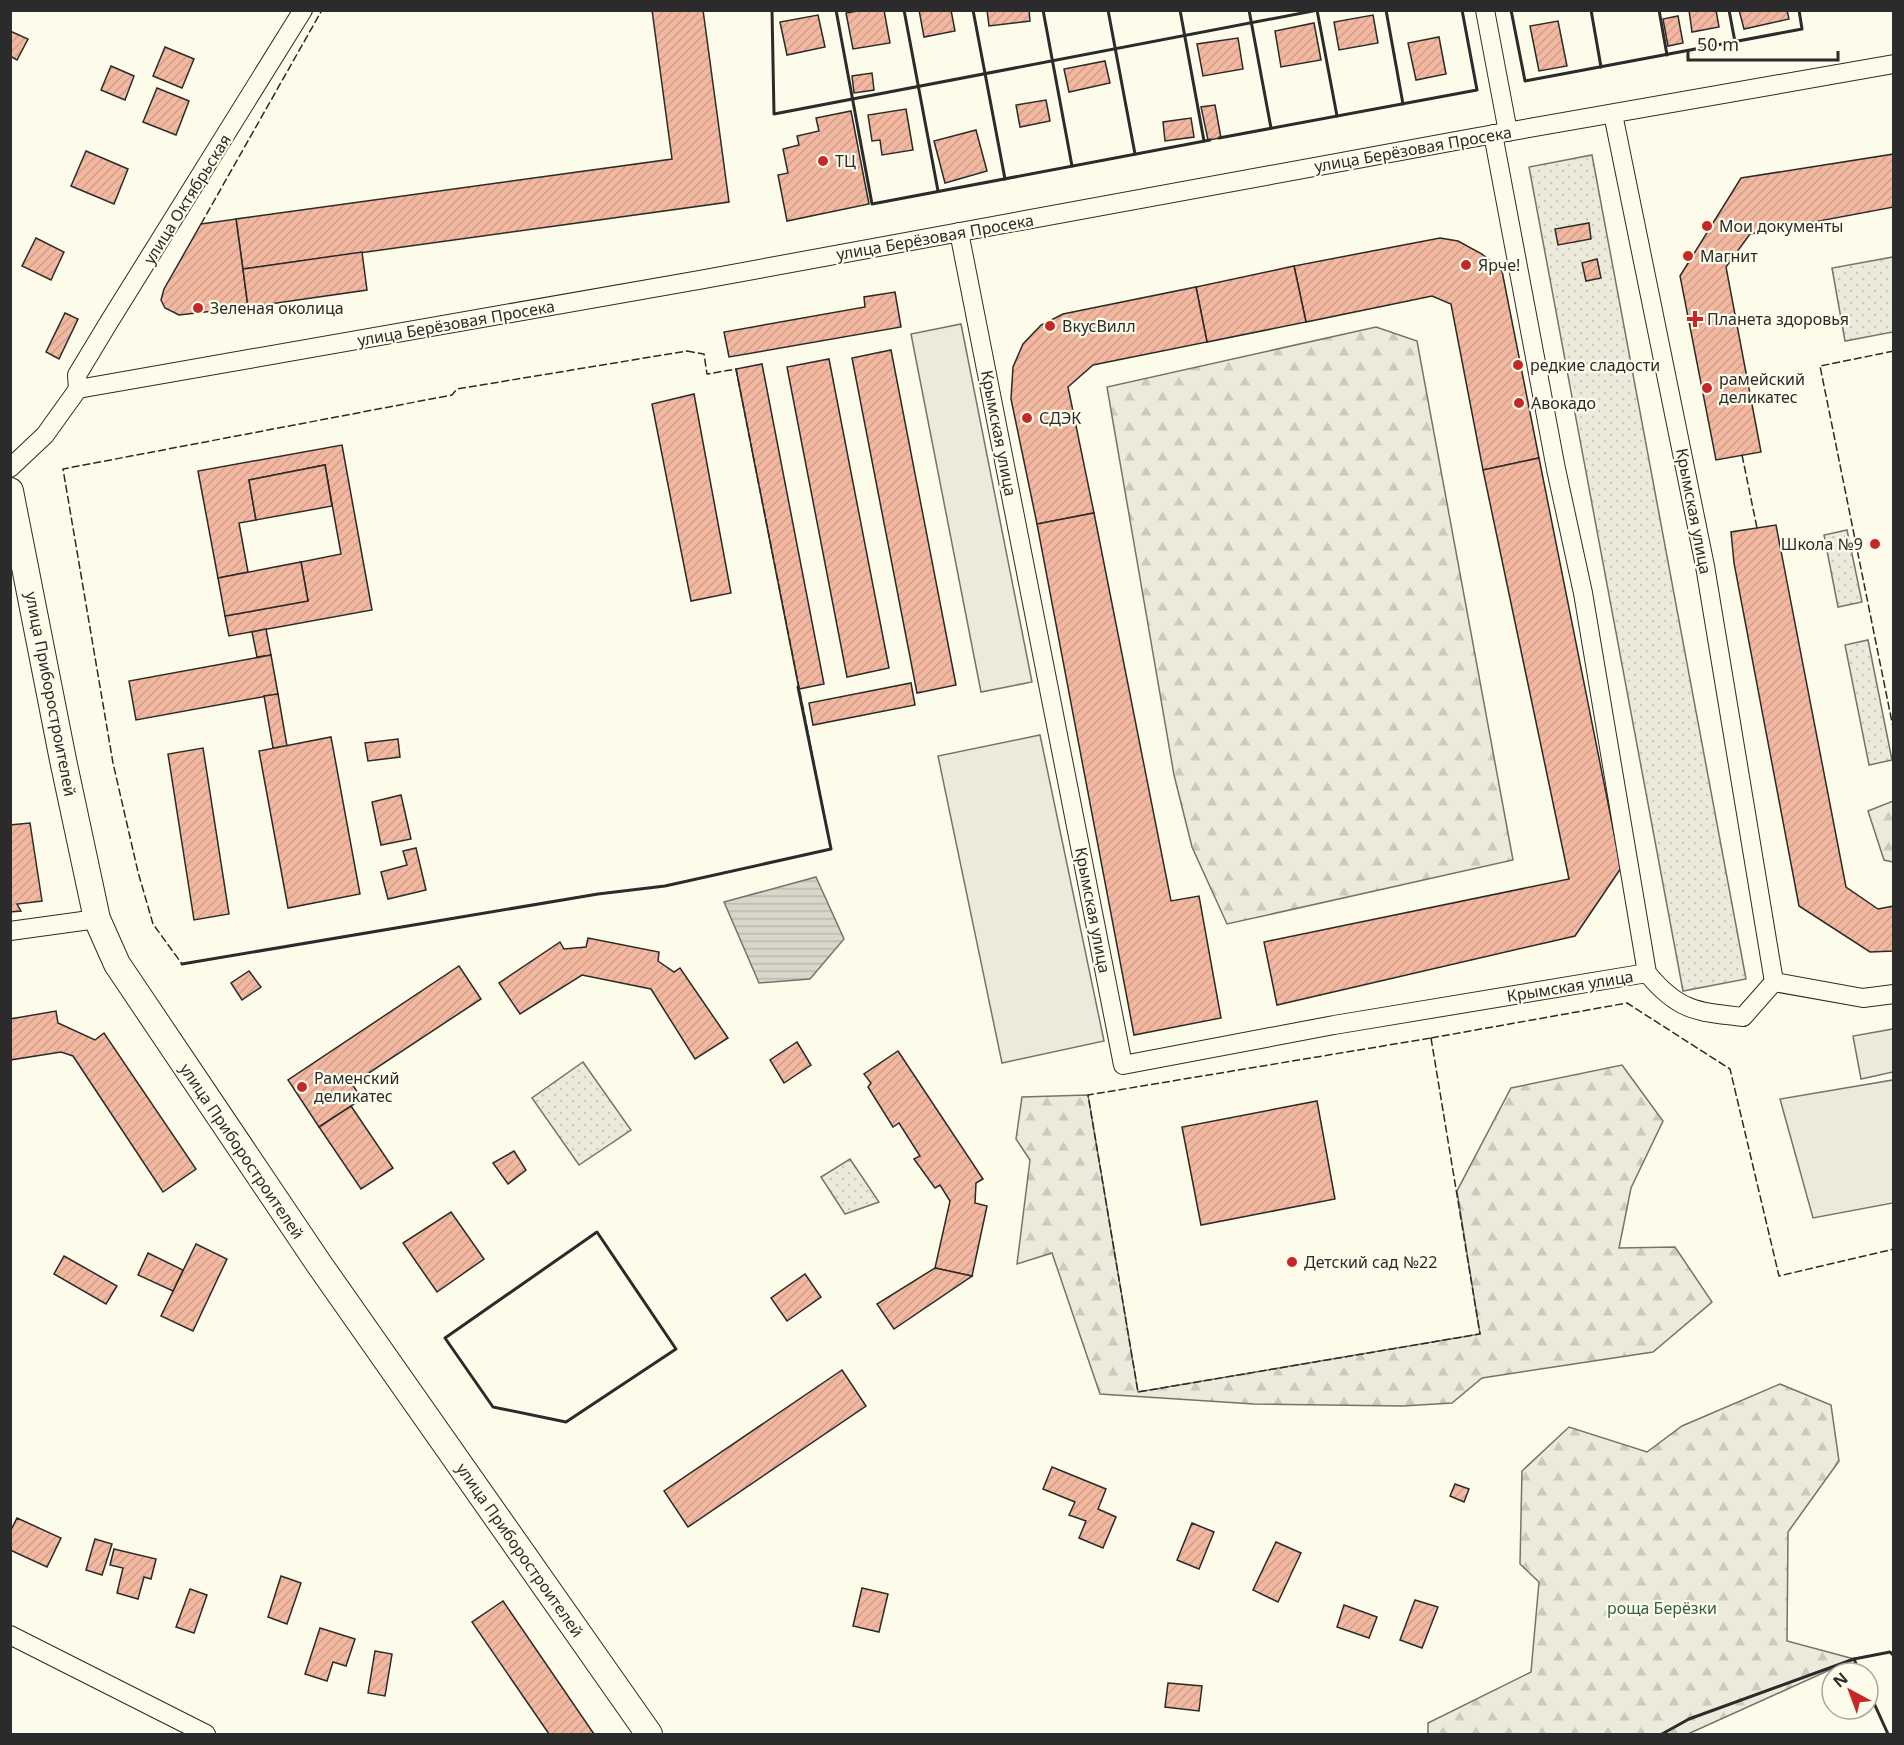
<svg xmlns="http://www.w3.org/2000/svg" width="1904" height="1745" font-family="'Noto Sans',sans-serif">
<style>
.grass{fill:#ecebdb;stroke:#74746e;stroke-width:1.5}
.forest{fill:url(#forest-firs);stroke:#74746e;stroke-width:1.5}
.park{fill:url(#park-dots);stroke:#74746e;stroke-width:1.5}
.parking{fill:#eceadb;stroke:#74746e;stroke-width:1.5}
.water{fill:url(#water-rules);stroke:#74746e;stroke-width:1.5}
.building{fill:url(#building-hatch);stroke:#2b2b2b;stroke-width:1.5}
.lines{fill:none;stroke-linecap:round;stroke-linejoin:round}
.street-casing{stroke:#2b2b2b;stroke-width:20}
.secondary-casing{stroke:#2b2b2b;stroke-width:28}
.street{stroke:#fdfbea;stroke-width:18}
.secondary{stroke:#fdfbea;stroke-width:26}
.fence{stroke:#2b2b2b;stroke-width:1.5;stroke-dasharray:8 3;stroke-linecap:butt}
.wall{stroke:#2b2b2b;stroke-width:3}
.poi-dot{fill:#c62828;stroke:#fdfbea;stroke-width:2}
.labels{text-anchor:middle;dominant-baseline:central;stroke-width:4.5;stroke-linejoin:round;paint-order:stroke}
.street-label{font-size:16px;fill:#2b2b2b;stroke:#fdfbea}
.poi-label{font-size:16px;fill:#2b2b2b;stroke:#fdfbea;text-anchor:start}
.park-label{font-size:16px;fill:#34623c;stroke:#fdfbea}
</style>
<defs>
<pattern id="forest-firs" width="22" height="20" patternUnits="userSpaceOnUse" patternTransform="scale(1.5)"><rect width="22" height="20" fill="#ecebdb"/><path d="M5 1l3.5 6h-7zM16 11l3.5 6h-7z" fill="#cbcabc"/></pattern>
<pattern id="park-dots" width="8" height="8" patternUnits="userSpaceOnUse" patternTransform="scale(1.5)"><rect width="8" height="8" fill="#ecebdb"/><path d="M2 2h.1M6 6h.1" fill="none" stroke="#cbcabc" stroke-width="1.8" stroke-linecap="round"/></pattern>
<pattern id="water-rules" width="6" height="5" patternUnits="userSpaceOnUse" patternTransform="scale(1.5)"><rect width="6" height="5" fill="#d8d7c9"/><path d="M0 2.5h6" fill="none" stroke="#bab9ad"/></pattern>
<pattern id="building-hatch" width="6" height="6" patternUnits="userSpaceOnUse" patternTransform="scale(1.5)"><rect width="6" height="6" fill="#f2b8a0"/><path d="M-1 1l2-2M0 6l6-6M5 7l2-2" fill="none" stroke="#d09e8a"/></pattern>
</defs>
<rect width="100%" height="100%" fill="#fdfbea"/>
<polygon class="grass" points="1893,1029 1893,1072 1861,1079 1853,1036"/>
<g class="forest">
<polygon points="1376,327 1417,341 1513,860 1227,924 1192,847 1174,775 1107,387"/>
<polygon points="1893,801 1893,862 1884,860 1868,811"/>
<polygon points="1622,1065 1663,1121 1631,1188 1619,1248 1675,1247 1712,1302 1653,1352 1482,1378 1452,1403 1403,1406 1254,1404 1100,1394 1052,1253 1017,1264 1030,1160 1016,1139 1022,1097 1088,1095 1138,1392 1480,1334 1457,1191 1511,1088"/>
<polygon points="1780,1384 1831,1405 1839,1461 1788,1532 1787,1641 1854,1659 1688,1734 1428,1734 1428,1723 1531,1672 1539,1582 1520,1564 1522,1471 1569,1427 1647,1452 1682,1426"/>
</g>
<g class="park">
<polygon points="1592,155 1746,979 1683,991 1529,167"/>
<polygon points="1893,257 1893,332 1845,341 1832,268"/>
<polygon points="1847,530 1862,602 1838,607 1824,535"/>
<polygon points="1868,640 1892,760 1869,765 1845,645"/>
<polygon points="583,1062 631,1130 579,1165 532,1098"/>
<polygon points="850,1159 879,1202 845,1214 821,1177"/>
</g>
<g class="parking">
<polygon points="961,324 1032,682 981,692 911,334"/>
<polygon points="1040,735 1104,1041 1002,1063 938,756"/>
<polygon points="1893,1080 1893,1203 1813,1218 1780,1099"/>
</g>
<polygon class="water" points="816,877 844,939 810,979 759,983 724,902"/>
<g class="building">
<polygon points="652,10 703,10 729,202 243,269 236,219 672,159"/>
<polygon points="863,10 884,10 890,43 853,49 846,13"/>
<polygon points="919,10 951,10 955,31 924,37"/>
<polygon points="987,10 1029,10 1030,21 989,26"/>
<polygon points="1689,10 1716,10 1719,27 1692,32"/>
<polygon points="1739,10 1787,10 1789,19 1744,29"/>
<polygon points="818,15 825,47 787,55 780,22"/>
<polygon points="1373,15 1378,43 1339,50 1334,22"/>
<polygon points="1678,16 1683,43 1668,46 1663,19"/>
<polygon points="1558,21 1567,66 1539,71 1530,26"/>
<polygon points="1314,23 1321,60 1281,67 1275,31"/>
<polygon points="10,31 28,39 17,60 10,56"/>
<polygon points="1439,37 1446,74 1416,80 1408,43"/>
<polygon points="1238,38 1243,69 1203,76 1197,44"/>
<polygon points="165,47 194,59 182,88 153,76"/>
<polygon points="1105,61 1110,83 1069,92 1064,69"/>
<polygon points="111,66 134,76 125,100 101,90"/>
<polygon points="872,73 874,90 854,93 852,76"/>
<polygon points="157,88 189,101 176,135 143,122"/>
<polygon points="1046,100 1050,121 1020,127 1016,105"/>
<polygon points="1215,105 1221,138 1208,140 1201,107"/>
<polygon points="906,109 913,150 882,155 880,140 872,141 868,115"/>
<polygon points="851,111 869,204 787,221 778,175 788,173 783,149 799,145 797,136 819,131 816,118"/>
<polygon points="1191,118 1194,137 1165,141 1163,122"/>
<polygon points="976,130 987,171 945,183 934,141"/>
<polygon points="86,151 128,169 114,204 71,186"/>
<polygon points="1894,154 1894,207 1750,234 1726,267 1761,452 1716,460 1680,276 1741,178"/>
<polygon points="236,219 248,307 179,315 165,308 161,300 164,289 201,224"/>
<polygon points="1589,223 1591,239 1558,245 1555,229"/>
<polygon points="36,238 64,252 51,280 22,266"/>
<polygon points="1440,238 1458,241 1482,254 1502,271 1539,458 1483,470 1451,304 1432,296 1306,322 1294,266"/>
<polygon points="362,252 367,290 248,307 243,269"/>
<polygon points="1597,259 1601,278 1586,281 1582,263"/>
<polygon points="1294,266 1306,322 1207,342 1196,287"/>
<polygon points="1196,287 1207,342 1093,365 1068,387 1094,513 1037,524 1011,399 1013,367 1023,344 1041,325 1063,314"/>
<polygon points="895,292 901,327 729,357 724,332 865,307 864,297"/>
<polygon points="65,313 78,319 59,359 46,352"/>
<polygon points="891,350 956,685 917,693 852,358"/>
<polygon points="829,359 889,668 847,677 787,367"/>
<polygon points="762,364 824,684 799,689 736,369"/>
<polygon points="694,394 731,593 691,601 652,404"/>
<polygon points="342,445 372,610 229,636 225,616 308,601 301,562 341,554 325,465 249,480 256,520 239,523 248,572 218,578 198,471"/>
<polygon points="1539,458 1621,868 1575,936 1277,1005 1264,942 1569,879 1483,470"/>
<polygon points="325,465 332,506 256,520 249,480"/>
<polygon points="1094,513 1171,901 1199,896 1221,1018 1134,1035 1037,524"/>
<polygon points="1776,525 1846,887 1878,909 1894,906 1894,951 1870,952 1799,906 1734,563 1731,532"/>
<polygon points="301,562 308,601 225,616 218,578"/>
<polygon points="266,629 271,655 257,657 252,632"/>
<polygon points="271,655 278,694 136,720 129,681"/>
<polygon points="911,683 915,705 813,725 809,703"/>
<polygon points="278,694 287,746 273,748 264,696"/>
<polygon points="331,737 360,894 288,908 259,751"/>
<polygon points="398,739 400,757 368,761 365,743"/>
<polygon points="203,748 229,914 194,920 168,754"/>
<polygon points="401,795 411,839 381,845 372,802"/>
<polygon points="30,823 42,901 17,904 21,911 10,912 10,825"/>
<polygon points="416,848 426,890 388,899 381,872 407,865 403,851"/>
<polygon points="588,938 659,952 658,961 674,972 680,968 728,1038 695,1059 651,989 582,975 520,1014 499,983 560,942 564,949 586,947"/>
<polygon points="459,966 481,999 352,1084 362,1099 319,1127 288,1080"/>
<polygon points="249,971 261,987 242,1000 231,983"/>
<polygon points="56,1011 58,1023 95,1040 104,1033 196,1169 163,1192 73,1056 61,1052 10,1060 10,1019"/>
<polygon points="797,1042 811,1065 784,1083 770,1060"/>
<polygon points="898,1051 983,1179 976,1183 975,1203 987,1206 972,1276 935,1268 950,1201 940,1185 935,1188 914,1159 920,1156 899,1123 893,1127 868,1087 871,1083 864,1074"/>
<polygon points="1317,1101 1335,1199 1201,1225 1182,1127"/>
<polygon points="351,1106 393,1168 361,1189 319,1127"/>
<polygon points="514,1151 526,1170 508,1184 493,1163"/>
<polygon points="451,1212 484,1259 437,1292 403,1243"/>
<polygon points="196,1244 227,1259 193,1331 161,1316"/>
<polygon points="148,1253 183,1270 173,1291 138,1275"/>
<polygon points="64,1256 117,1286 106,1304 54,1274"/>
<polygon points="935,1268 972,1276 894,1329 877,1304"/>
<polygon points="805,1274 821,1297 787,1321 771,1298"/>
<polygon points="842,1370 866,1406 688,1527 664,1491"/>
<polygon points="1052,1467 1106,1489 1098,1509 1116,1517 1103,1548 1079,1538 1086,1521 1069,1515 1075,1502 1043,1489"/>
<polygon points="1455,1484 1469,1489 1464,1502 1450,1496"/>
<polygon points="17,1518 61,1538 47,1567 10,1550 10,1532"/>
<polygon points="1192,1523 1214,1532 1199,1569 1177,1560"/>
<polygon points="95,1539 112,1544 102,1575 86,1570"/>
<polygon points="1276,1542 1301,1553 1278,1602 1253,1590"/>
<polygon points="114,1549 156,1559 151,1579 144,1577 138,1599 117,1593 123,1568 110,1565"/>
<polygon points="281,1576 301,1583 287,1624 268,1617"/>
<polygon points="862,1588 888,1594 879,1632 853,1626"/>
<polygon points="190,1589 207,1595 194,1633 176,1627"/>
<polygon points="1415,1600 1438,1607 1422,1648 1400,1640"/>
<polygon points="503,1601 594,1734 549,1734 472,1622"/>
<polygon points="1344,1605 1377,1617 1369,1638 1337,1627"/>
<polygon points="320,1628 355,1639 346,1666 333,1662 327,1681 305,1674"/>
<polygon points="375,1651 392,1654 385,1696 368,1693"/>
<polygon points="1168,1683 1202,1686 1199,1711 1165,1707"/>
</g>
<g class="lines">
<defs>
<g id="street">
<polyline points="1485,10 1508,132"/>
<polyline points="1613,114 1705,566 1774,982"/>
<path d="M1493,134L1556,469L1583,593L1647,973C1678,1011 1697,1012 1743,1017L1774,982"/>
<polyline points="959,232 1123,1065 1334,1025 1647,973"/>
<polyline points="78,389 77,375 109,322 303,10"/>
<polyline points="10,468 45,435 78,389 699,280 1472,138 1894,64"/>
<polyline points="10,931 97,919"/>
<polyline points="1774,982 1863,998 1894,994"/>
<polyline points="10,1635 206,1734"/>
</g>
<polyline id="secondary" points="10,491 63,760 97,919 117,964 319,1264 649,1734"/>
</defs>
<use href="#street" class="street-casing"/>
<use href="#secondary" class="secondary-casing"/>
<use href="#street" class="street"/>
<use href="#secondary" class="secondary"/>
<g class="fence">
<polyline points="201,224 322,10"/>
<polygon points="687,351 704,354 707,374 736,369 831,849 665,886 598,894 182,964 153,924 138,872 113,763 63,469 452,395 457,389"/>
<polyline points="1894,351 1820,366 1894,732"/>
<polyline points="1742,455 1757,528"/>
<polygon points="1431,1038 1480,1334 1138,1392 1088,1095"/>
<polyline points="1431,1038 1627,1003 1730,1069 1779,1276 1894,1249"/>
</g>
<g class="wall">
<polyline points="772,10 774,114 1318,10"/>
<polyline points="836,10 872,204 1210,140"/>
<polyline points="904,10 938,191"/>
<polyline points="973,10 1005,179"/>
<polyline points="1043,10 1072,166"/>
<polyline points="1108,10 1135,154"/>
<polyline points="1180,10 1204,141"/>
<polyline points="1249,10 1271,128"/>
<polyline points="1317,10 1337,116"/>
<polyline points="1386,10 1403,104"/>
<polyline points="1511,10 1525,81 1802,29 1799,10"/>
<polyline points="1591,10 1601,67"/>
<polyline points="1659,10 1667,55"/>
<polyline points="1729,10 1735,42"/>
<polyline points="1219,138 1477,90 1462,10"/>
<polyline points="182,964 598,894 665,886 831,849 798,687"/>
<polygon points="597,1232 676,1349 566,1422 493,1407 445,1338"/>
<polyline points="1854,1659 1860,1673"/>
<polyline points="1868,1690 1888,1734"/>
<polyline points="1662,1734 1689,1719 1854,1659 1890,1652 1894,1656"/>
</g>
</g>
<g class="poi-dot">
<circle cx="823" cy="161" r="6"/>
<circle cx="1707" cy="226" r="6"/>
<circle cx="1688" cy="256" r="6"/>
<circle cx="1466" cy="265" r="6"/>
<circle cx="198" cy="308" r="6"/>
<path d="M1692 310h6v6h6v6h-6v6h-6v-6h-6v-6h6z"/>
<circle cx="1050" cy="326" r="6"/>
<circle cx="1518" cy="365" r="6"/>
<circle cx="1707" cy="388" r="6"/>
<circle cx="1519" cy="403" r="6"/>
<circle cx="1027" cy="418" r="6"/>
<circle cx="1875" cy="544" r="6"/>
<circle cx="302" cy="1087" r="6"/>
<circle cx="1292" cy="1262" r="6"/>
</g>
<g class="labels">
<g class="street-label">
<text transform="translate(1413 149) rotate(-10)">улица Берёзовая Просека</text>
<text transform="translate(187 199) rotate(-58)">улица Октябрьская</text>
<text transform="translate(935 237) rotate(-10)">улица Берёзовая Просека</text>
<text transform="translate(456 323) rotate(-10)">улица Берёзовая Просека</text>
<text transform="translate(999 433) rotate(79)">Крымская улица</text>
<text transform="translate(1694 511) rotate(79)">Крымская улица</text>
<text transform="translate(51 694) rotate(79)">улица Приборостроителей</text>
<text transform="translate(1093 910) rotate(79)">Крымская улица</text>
<text transform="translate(1570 986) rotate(-9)">Крымская улица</text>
<text transform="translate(242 1151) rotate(56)">улица Приборостроителей</text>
<text transform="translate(520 1550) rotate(55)">улица Приборостроителей</text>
</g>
<g class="poi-label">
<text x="835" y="161">ТЦ</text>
<text x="1719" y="226">Мои документы</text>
<text x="1700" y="256">Магнит</text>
<text x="1478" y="265">Ярче!</text>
<text x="210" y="308">Зеленая околица</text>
<text x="1707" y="319">Планета здоровья</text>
<text x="1062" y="326">ВкусВилл</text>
<text x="1530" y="365">редкие сладости</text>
<text x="1719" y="379">рамейский<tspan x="1719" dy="18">деликатес</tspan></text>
<text x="1531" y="403">Авокадо</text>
<text x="1039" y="418">СДЭК</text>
<text x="1863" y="544" text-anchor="end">Школа №9</text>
<text x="314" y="1078">Раменский<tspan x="314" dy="18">деликатес</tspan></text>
<text x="1304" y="1262">Детский сад №22</text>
</g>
<g class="park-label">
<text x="1662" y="1608">роща Берёзки</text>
</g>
</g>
<rect width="1904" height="1745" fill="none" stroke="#2b2b2b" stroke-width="24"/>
<g transform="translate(1850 1691) rotate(319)"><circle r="28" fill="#fdfbea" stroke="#a9a89e" stroke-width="1.5"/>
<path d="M0-4.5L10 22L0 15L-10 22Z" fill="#c62828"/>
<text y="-9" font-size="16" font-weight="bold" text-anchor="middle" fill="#2b2b2b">N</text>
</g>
<path d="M1688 51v9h150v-9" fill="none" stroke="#2b2b2b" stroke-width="3"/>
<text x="1697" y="51" font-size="18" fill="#2b2b2b" stroke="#fdfbea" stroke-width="4.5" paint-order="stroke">50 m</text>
</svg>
